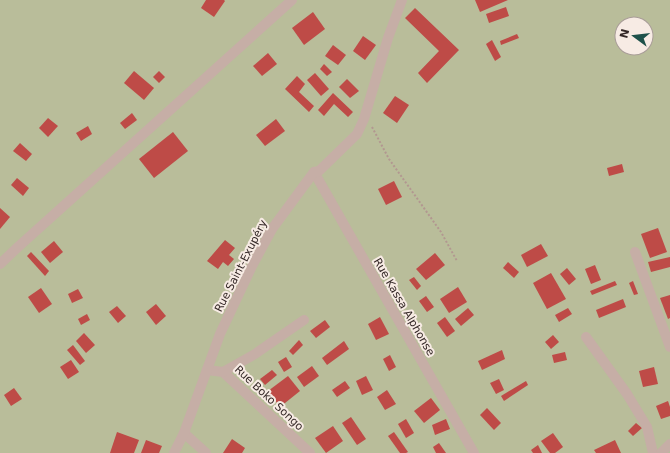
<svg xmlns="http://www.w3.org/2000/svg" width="670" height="453" font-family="'DejaVu Sans',sans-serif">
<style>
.green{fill:#b9bd9a;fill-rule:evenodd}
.building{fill:#be4b47}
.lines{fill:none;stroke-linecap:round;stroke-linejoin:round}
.path{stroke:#b29790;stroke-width:2;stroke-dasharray:2 2;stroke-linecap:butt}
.minor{stroke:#c6aea6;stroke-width:10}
.labels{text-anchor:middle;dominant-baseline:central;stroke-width:4;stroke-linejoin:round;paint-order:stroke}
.street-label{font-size:11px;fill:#332726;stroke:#f7ebe4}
</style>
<rect width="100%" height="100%" fill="#efe0d9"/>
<path class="green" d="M0,0H670V453H0ZM622,24H646V48H622Z"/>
<g class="building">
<polygon points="206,0 224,0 225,1 214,17 201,8"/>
<polygon points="475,0 508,0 480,12"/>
<polygon points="506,7 509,16 489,23 486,14"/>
<polygon points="415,8 459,50 427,83 418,73 439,51 405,18"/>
<polygon points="313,12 325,29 304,45 292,28"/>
<polygon points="517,34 519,38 501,45 500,41"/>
<polygon points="363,36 376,45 365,60 353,51"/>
<polygon points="492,40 501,57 495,61 486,44"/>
<polygon points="333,45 346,55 338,65 325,56"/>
<polygon points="268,53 277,64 262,76 253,66"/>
<polygon points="324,64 332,72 327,76 320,69"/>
<polygon points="134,71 154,88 144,100 124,83"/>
<polygon points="159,71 165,77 159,83 153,77"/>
<polygon points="315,73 329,89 321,96 307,80"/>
<polygon points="297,76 305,84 299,92 314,106 309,112 285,89"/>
<polygon points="347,79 359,91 350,98 339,87"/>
<polygon points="333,93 353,112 348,117 334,104 324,116 318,110"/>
<polygon points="395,96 409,105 397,123 383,113"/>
<polygon points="132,113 137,120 125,129 120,123"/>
<polygon points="48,118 58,126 48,137 39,128"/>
<polygon points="276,119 285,131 265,146 256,135"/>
<polygon points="88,126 92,134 81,141 76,133"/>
<polygon points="173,132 188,151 154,178 139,159"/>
<polygon points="20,143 32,154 26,161 13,151"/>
<polygon points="622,164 624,172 609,176 607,168"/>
<polygon points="17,178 29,188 23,196 11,185"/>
<polygon points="394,181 402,197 386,205 378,189"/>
<polygon points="0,208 10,217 0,229"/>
<polygon points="658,228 667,252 650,258 641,234"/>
<polygon points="225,240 235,248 229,255 234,259 228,266 223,262 218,269 207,261"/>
<polygon points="54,241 63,252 50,263 41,252"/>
<polygon points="541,244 548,256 527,267 521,255"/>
<polygon points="31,252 49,271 45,276 27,256"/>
<polygon points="435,253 445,265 426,280 416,269"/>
<polygon points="670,257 670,267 651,272 648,262"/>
<polygon points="508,262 519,272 514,278 503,268"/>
<polygon points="595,265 601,280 591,284 585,269"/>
<polygon points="567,268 576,279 569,285 560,274"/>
<polygon points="551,273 566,299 547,309 533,283"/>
<polygon points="414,277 421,286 417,290 409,280"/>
<polygon points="615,281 617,285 592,295 590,291"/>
<polygon points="633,281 638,294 634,295 629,283"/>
<polygon points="458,287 467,302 449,313 440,299"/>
<polygon points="41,288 52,304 39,313 28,297"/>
<polygon points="78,289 83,298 72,303 68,294"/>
<polygon points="670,295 670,318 668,319 660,298"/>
<polygon points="426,296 434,307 427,312 419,301"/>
<polygon points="623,299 626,307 599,318 596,310"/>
<polygon points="156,304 166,316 156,325 146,312"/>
<polygon points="117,306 126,316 118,323 109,312"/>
<polygon points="468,308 474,315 461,326 455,319"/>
<polygon points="568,308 572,314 559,322 555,315"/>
<polygon points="87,314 90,320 81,325 78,319"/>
<polygon points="380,317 389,334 376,340 368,324"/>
<polygon points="445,317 455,331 447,337 437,323"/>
<polygon points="325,320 330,327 316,338 310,331"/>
<polygon points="84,333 95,345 86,353 76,341"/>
<polygon points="553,335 559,342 551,349 545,342"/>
<polygon points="299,340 303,345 293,355 289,351"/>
<polygon points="344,341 349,349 327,365 322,358"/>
<polygon points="73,345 85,361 80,365 67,350"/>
<polygon points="502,350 505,359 482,370 478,361"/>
<polygon points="565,352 567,360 554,363 552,355"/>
<polygon points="390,355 396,367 389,371 383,359"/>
<polygon points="286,357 292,367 284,372 278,362"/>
<polygon points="71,360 79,372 68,379 60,367"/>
<polygon points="312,366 319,376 304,387 297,377"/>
<polygon points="654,367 658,384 643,387 639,371"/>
<polygon points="272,370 277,375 265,385 260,379"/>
<polygon points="288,376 300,391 280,407 268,391"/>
<polygon points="366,376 373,390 362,395 356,381"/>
<polygon points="499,379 504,390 496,394 490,383"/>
<polygon points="345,381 350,388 337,397 332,390"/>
<polygon points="526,381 528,385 504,401 501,396"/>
<polygon points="14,388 22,399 11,406 4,395"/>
<polygon points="387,390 396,404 385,410 377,397"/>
<polygon points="431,398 440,410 424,423 414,411"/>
<polygon points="668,401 670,407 670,416 661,419 656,406"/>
<polygon points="487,408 501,423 494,430 480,415"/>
<polygon points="351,417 366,439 357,445 342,423"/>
<polygon points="406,419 414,433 406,438 398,424"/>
<polygon points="446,419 450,429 435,435 432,425"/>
<polygon points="636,423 642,428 633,436 628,431"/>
<polygon points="333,426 343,441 326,453 315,438"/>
<polygon points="117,432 139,440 134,453 110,453"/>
<polygon points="394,432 408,452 406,453 400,453 388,436"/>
<polygon points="553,433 563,447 555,453 550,453 541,441"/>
<polygon points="232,439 245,448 242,453 223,453"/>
<polygon points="146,440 162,446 159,453 141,453"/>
<polygon points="615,440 621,453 596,453 594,450"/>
<polygon points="439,443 446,453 436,453 433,447"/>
<polygon points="538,445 542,453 533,453 531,450"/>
</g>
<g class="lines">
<polyline class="path" points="372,127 389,159 441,232 457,261"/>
<g class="minor">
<polyline points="314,172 474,453"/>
<polyline points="635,252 670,347"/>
<polyline points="0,264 18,247 292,0"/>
<polyline points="586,337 627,394 647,427 653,453"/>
<polyline points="207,370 223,372 310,453"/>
<polyline points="223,372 255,354 304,320"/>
<polyline points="184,433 206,453"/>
<polyline points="174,453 184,433 220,334 252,266 272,229 314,172 319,171 357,134 364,119 388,38 402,0"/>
<polyline points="661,453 670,444"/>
</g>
</g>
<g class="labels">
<g class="street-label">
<text transform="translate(241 266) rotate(-63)">Rue Saint-Exupéry</text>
<text transform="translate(404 307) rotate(60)">Rue Kassa Alphonse</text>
<text transform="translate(269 398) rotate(43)">Rue Boko Songo</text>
</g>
</g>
<g transform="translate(634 36) rotate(285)"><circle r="19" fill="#f7ebe4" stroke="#a99d98"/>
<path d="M0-3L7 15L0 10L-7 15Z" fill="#1e514a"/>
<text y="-6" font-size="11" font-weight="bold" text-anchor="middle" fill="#332726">N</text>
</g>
</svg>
